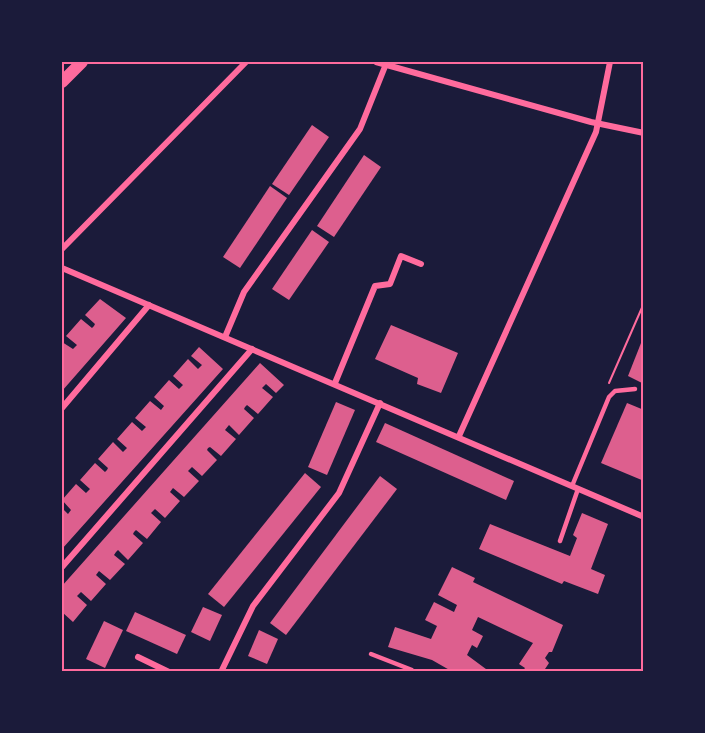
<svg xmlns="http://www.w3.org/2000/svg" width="705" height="733" font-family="'PT Serif',serif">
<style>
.building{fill:#dd5f8e}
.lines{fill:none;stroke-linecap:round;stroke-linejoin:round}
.path{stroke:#ff6b9d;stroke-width:2}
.service{stroke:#ff6b9d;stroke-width:4.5}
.minor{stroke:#ff6b9d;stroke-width:6}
.secondary{stroke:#ff6b9d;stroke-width:12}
.neatline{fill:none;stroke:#ff6b9d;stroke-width:2}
</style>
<rect width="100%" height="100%" fill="#1b1b3a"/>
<g class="building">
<polygon points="312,125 329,137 289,195 272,184"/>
<polygon points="364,155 381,167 334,237 317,226"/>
<polygon points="270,186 287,198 240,268 223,257"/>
<polygon points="312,230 329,242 289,300 272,289"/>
<polygon points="100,299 126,318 62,391 62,342 73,349 77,345 66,336 81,319 92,328 94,326 95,324 85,315"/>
<polygon points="391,325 458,353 441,393 417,384 418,378 375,359"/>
<polygon points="643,338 644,338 644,384 628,376"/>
<polygon points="199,347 223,369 62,549 62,508 68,514 71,510 62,500 76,484 86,493 90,489 80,480 95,463 105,472 107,470 108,468 98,459 113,442 123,452 127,448 117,439 132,422 142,431 146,427 135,418 150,401 161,410 164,406 154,397 169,380 179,389 183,385 173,376 188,359 198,369 202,365 191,356"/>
<polygon points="260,363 284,385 276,393 266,384 262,388 273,397 258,414 247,405 245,407 244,409 254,418 239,435 229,425 225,430 236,439 221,456 210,447 208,448 207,450 217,460 202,476 192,467 188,471 199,481 184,497 173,488 170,492 180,501 165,518 155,509 151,513 161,522 147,539 136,530 134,532 133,534 143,543 128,560 118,550 116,552 114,555 125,564 110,580 99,571 96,575 106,584 91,601 81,592 77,596 87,605 73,622 62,612 62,586"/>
<polygon points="336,402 355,410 327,475 308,467"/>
<polygon points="627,403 644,410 644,481 601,463"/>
<polygon points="385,423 514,481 506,500 376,442"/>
<polygon points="305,473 321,487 224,607 208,594"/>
<polygon points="380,476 397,489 286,635 270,623"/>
<polygon points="582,513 608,524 591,569 605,575 598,594 564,581 562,584 479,549 490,524 570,556 577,538 573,535"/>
<polygon points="452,567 475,578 473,582 563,625 552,652 549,652 545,658 549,663 543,672 522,672 525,668 519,664 533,643 478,617 472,630 483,636 477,648 472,645 467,655 490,672 453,672 432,660 388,647 395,627 431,639 437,626 425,620 434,602 454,612 457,605 438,595"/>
<polygon points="203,607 222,615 210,641 191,632"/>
<polygon points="135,612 186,635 177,654 126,631"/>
<polygon points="104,621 123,630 105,668 86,659"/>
<polygon points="259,630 278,639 267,664 248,656"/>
</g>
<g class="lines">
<polyline class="path" points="609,383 644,303"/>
<g class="service">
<polyline points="572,486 609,397 615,391 635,389"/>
<polyline points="560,541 578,489"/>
<polyline points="371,654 412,670"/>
</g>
<g class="minor">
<polyline points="376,62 591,122 644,133"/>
<polyline points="62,249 246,62"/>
<polyline points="62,268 644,517"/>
<polyline points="225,337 244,292 360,129 386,64"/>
<polyline points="335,383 375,286 390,284 401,256 421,264"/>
<polyline points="62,408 149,305"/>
<polyline points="459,436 596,132 610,62"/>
<polyline points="62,567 252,349"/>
<polyline points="138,657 169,672"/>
<polyline points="221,672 253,606 339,493 380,403"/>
</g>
<polyline class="secondary" points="62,82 82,62"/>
</g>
<rect width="705" height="733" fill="none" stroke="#1b1b3a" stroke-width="126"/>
<rect x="63" y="63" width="579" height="607" class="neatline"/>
</svg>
